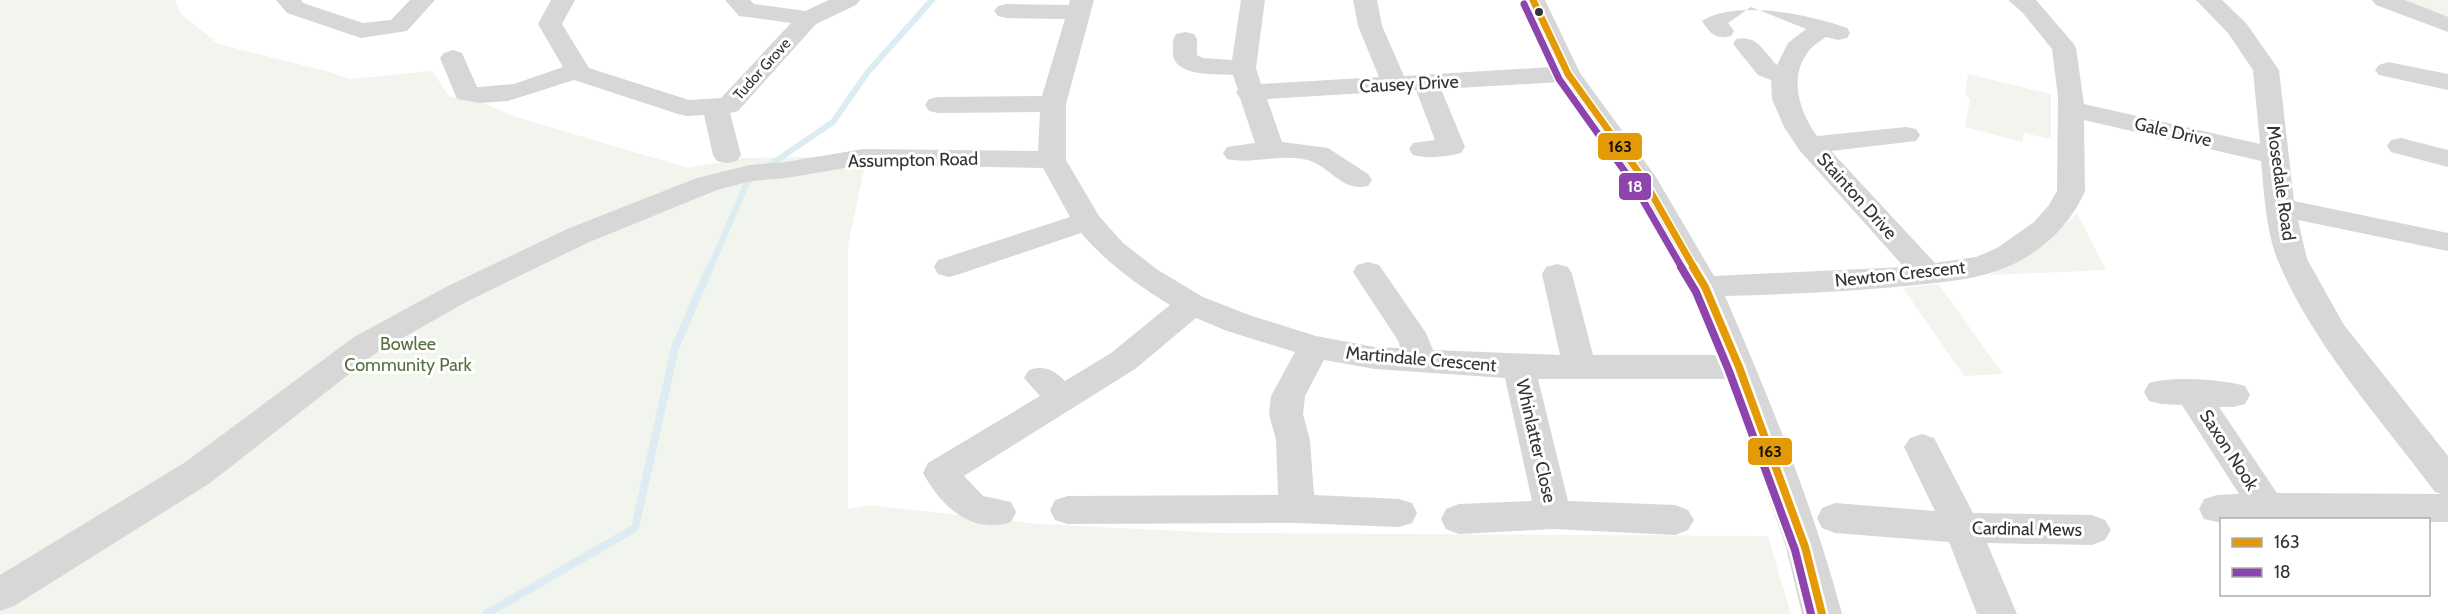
<svg xmlns="http://www.w3.org/2000/svg" width="2448" height="614" font-family="Cabin,sans-serif">
<style>
.green{fill:#f1f5ed}
.lines{fill:none;stroke-linecap:round;stroke-linejoin:round}
.stream-far1{stroke:#ddebf3;stroke-width:6}
.stream{stroke:#ddebf3;stroke-width:8}
.minor{fill:#d7d7d7;fill-rule:evenodd}
.bus-1-far1-casing{stroke:#fff;stroke-width:10}
.bus-1-casing{stroke:#fff;stroke-width:13}
.bus-2-far1-casing{stroke:#fff;stroke-width:10}
.bus-2-casing{stroke:#fff;stroke-width:13}
.bus-1-far1{stroke:#e39a05;stroke-width:7}
.bus-1{stroke:#e39a05;stroke-width:8}
.bus-2-far1{stroke:#8e44ad;stroke-width:7}
.bus-2{stroke:#8e44ad;stroke-width:8}
.bus-dot{fill:#333;stroke:#fff;stroke-width:2}
.labels{text-anchor:middle;dominant-baseline:central;stroke-width:6;stroke-linejoin:round;paint-order:stroke}
.far-street-label{font-size:15px;fill:#333;stroke:#fff}
.street-label{font-size:18px;fill:#333;stroke:#fff}
.park-label{font-size:18px;fill:#56703f;stroke:#fff}
.line-badge{stroke:#fff;stroke-width:2}
.badge-label{font-size:16px;text-anchor:middle;font-weight:bold;fill:#fff}
.pale-badge-label{font-size:16px;text-anchor:middle;font-weight:bold;fill:#111}
</style>
<rect width="100%" height="100%" fill="#fff"/>
<g class="green">
<polygon points="0,0 175,0 180,13 218,44 322,70 351,79 432,71 449,96 481,102 513,116 688,168 744,158 867,156 848,245 848,509 869,505 1038,524 1223,533 1768,536 1791,614 0,614"/>
<polygon points="2394,0 2448,0 2448,20"/>
<polygon points="1968,74 2051,94 2051,139 2024,133 2022,142 1965,127 1970,99 1965,95"/>
<polygon points="2077,213 2106,270 1989,275 2044,245"/>
<polygon points="1939,284 1939,285 2003,374 1964,376 1903,288"/>
</g>
<g class="lines">
<g class="stream-far1">
<polyline points="767,167 833,122 867,73 932,0"/>
<polyline points="710,268 748,181 753,177"/>
</g>
<polyline class="stream" points="486,614 635,528 675,348 710,267"/>
<g class="minor">
<polygon points="276,0 301,0 303,3 363,23 391,20 410,0 435,0 407,31 361,38 287,13"/>
<polygon points="551,0 575,0 562,24 589,68 689,100 721,98 791,23 739,16 725,0 750,0 754,4 805,11 829,0 860,0 856,5 816,24 738,111 730,113 741,155 737,161 727,163 717,161 713,155 704,115 687,116 678,114 574,80 508,101 480,103 457,99 440,58 444,53 453,50 462,53 477,87 480,87 514,84 563,67 538,24"/>
<path d="M1070,0H1094L1066,104V160L1099,216L1123,243L1158,270L1203,297L1249,315L1316,336L1375,347L1400,348L1399,342L1353,272L1357,265L1368,262L1379,265L1426,333L1433,350L1560,355L1542,274L1546,267L1557,264L1568,267L1572,274L1593,355H1718L1690,287L1628,178L1561,82L1441,89L1465,147L1461,153C1445,157 1429,159 1413,155L1409,149L1413,143L1435,140L1416,90L1267,99L1282,142L1328,148L1368,174L1372,180L1368,186C1343,192 1332,169 1311,161C1283,152 1254,165 1227,159L1223,153L1227,147L1255,143L1240,98L1236,92L1238,90L1233,75C1215,74 1172,77 1173,52C1173,45 1172,40 1176,34L1185,32L1194,34L1197,39V55L1203,58L1232,60L1241,0H1265L1256,68L1261,84L1379,77L1358,26L1353,0H1377L1382,26L1404,76L1552,67L1521,0H1545L1580,73L1656,177L1714,276L1904,267L1800,151L1784,127L1772,99L1771,80L1758,75L1733,44L1736,39C1757,34 1764,52 1777,65L1788,43L1806,29L1751,7L1728,23L1734,31L1731,36C1715,40 1710,33 1702,21C1734,0 1807,13 1847,28L1850,33L1847,38L1838,40L1826,37C1820,41 1812,46 1808,52C1788,79 1800,112 1817,136L1906,127L1916,129L1920,135L1916,141L1831,151L1935,263L1976,257L1997,248L2034,222L2049,205L2057,191L2058,97L2052,49L2022,12L2008,0H2036L2073,43L2076,48L2084,104L2260,144L2253,70L2228,33L2196,0H2222L2246,23L2279,70L2294,201L2448,233V251L2298,220L2307,259L2344,325L2448,456V522H2428V520H2222V523L2204,519L2199,509L2204,499L2217,495L2239,494L2182,405L2161,404L2149,401L2144,392L2149,383C2173,376 2221,379 2245,386L2250,395L2245,404L2233,407H2219L2277,493L2441,494L2435,492C2380,418 2314,346 2278,261C2266,232 2264,192 2261,161L2084,120L2085,191C2071,224 2042,252 2009,266C1980,279 1947,282 1916,285C1852,292 1788,294 1725,296C1770,400 1813,505 1842,614H1802L1786,547L1727,379H1538L1568,501L1675,505L1688,510L1694,520L1688,530L1675,535L1553,529L1459,534L1446,529L1441,519L1446,509L1459,504L1532,501L1505,378L1375,369L1324,360L1305,396L1303,414L1310,440L1314,495L1399,499L1412,503L1417,513L1412,523L1399,527L1297,523L1068,524L1055,520L1050,510L1055,500L1068,496L1278,495L1276,440L1269,414L1271,396L1295,352L1227,331L1196,318L1135,369L964,476L983,496L1011,502L1016,512L1011,522C971,535 941,506 923,473L928,463L1040,396L1024,378L1029,370C1046,365 1053,370 1065,381L1111,353L1170,305C1136,284 1107,263 1081,233L960,274L949,277L938,274L934,267L938,260L1070,217L1043,168L863,165L786,178L751,181L717,190L587,243L468,301L376,353L210,483L14,606L0,611V575L184,463L354,337L446,287L567,229L697,178L750,165L786,162L863,149L1038,151L1040,112L938,113L929,111L925,105L929,99L938,97L1042,96L1065,19L1006,18L998,16L994,11L998,6L1006,4L1069,5Z"/>
<polygon points="2372,0 2405,0 2448,17 2448,32 2376,5"/>
<polygon points="2388,62 2448,74 2448,90 2379,75 2375,70 2379,65"/>
<polygon points="2401,138 2448,150 2448,167 2391,152 2387,146 2391,140"/>
<polygon points="1922,434 1934,438 1973,513 2092,515 2105,520 2111,530 2105,540 2092,545 1987,543 2017,614 1977,614 1949,542 1835,533 1822,528 1817,518 1822,508 1835,503 1935,511 1904,447 1910,438"/>
</g>
<defs>
<polyline id="bus-1-far1" points="1533,0 1568,74 1642,177 1694,268"/>
<polyline id="bus-1" points="1693,267 1705,287 1739,367 1805,547 1822,614"/>
<polyline id="bus-2-far1" points="1524,4 1559,79 1633,183 1682,268"/>
<polyline id="bus-2" points="1681,267 1696,292 1729,371 1795,550 1811,614"/>
</defs>
<use href="#bus-1-far1" class="bus-1-far1-casing"/>
<use href="#bus-1" class="bus-1-casing"/>
<use href="#bus-2-far1" class="bus-2-far1-casing"/>
<use href="#bus-2" class="bus-2-casing"/>
<use href="#bus-1-far1" class="bus-1-far1"/>
<use href="#bus-1" class="bus-1"/>
<use href="#bus-2-far1" class="bus-2-far1"/>
<use href="#bus-2" class="bus-2"/>
</g>
<circle class="bus-dot" cx="1539" cy="12" r="5"/>
<g class="labels">
<g class="far-street-label">
<text transform="translate(762 69) rotate(-48)">Tudor Grove</text>
</g>
<g class="street-label">
<text transform="translate(1409 84) rotate(-3)">Causey Drive</text>
<text transform="translate(2173 132) rotate(13)">Gale Drive</text>
<text transform="translate(913 160) rotate(-1)">Assumpton Road</text>
<text transform="translate(2281 183) rotate(82)">Mosedale Road</text>
<text transform="translate(1857 196) rotate(48)">Stainton Drive</text>
<text transform="translate(1900 274) rotate(-6)">Newton Crescent</text>
<text transform="translate(1421 359) rotate(5)">Martindale Crescent</text>
<text transform="translate(1536 441) rotate(77)">Whinlatter Close</text>
<text transform="translate(2229 450) rotate(57)">Saxon Nook</text>
<text transform="translate(2027 529) rotate(1)">Cardinal Mews</text>
</g>
<g class="park-label">
<text x="408" y="344">Bowlee<tspan x="408" dy="21">Community Park</tspan></text>
</g>
</g>
<g class="line-badge">
<rect x="1597" y="132" width="46" height="29" rx="6" fill="#e39a05"/>
<rect x="1618" y="172" width="34" height="29" rx="6" fill="#8e44ad"/>
<rect x="1747" y="437" width="46" height="29" rx="6" fill="#e39a05"/>
</g>
<g class="badge-label">
<text x="1635" y="192">18</text>
</g>
<g class="pale-badge-label">
<text x="1620" y="152">163</text>
<text x="1770" y="457">163</text>
</g>
<rect x="2220" y="518" width="210" height="78" fill="#ffffff" stroke="#adadad" stroke-width="1.5"/>
<rect x="2232" y="538" width="30" height="9" fill="#e39a05" stroke="#adadad" stroke-width="1.5"/>
<text x="2274" y="548" font-size="18" fill="#333333">163</text>
<rect x="2232" y="568" width="30" height="9" fill="#8e44ad" stroke="#adadad" stroke-width="1.5"/>
<text x="2274" y="578" font-size="18" fill="#333333">18</text>
</svg>
